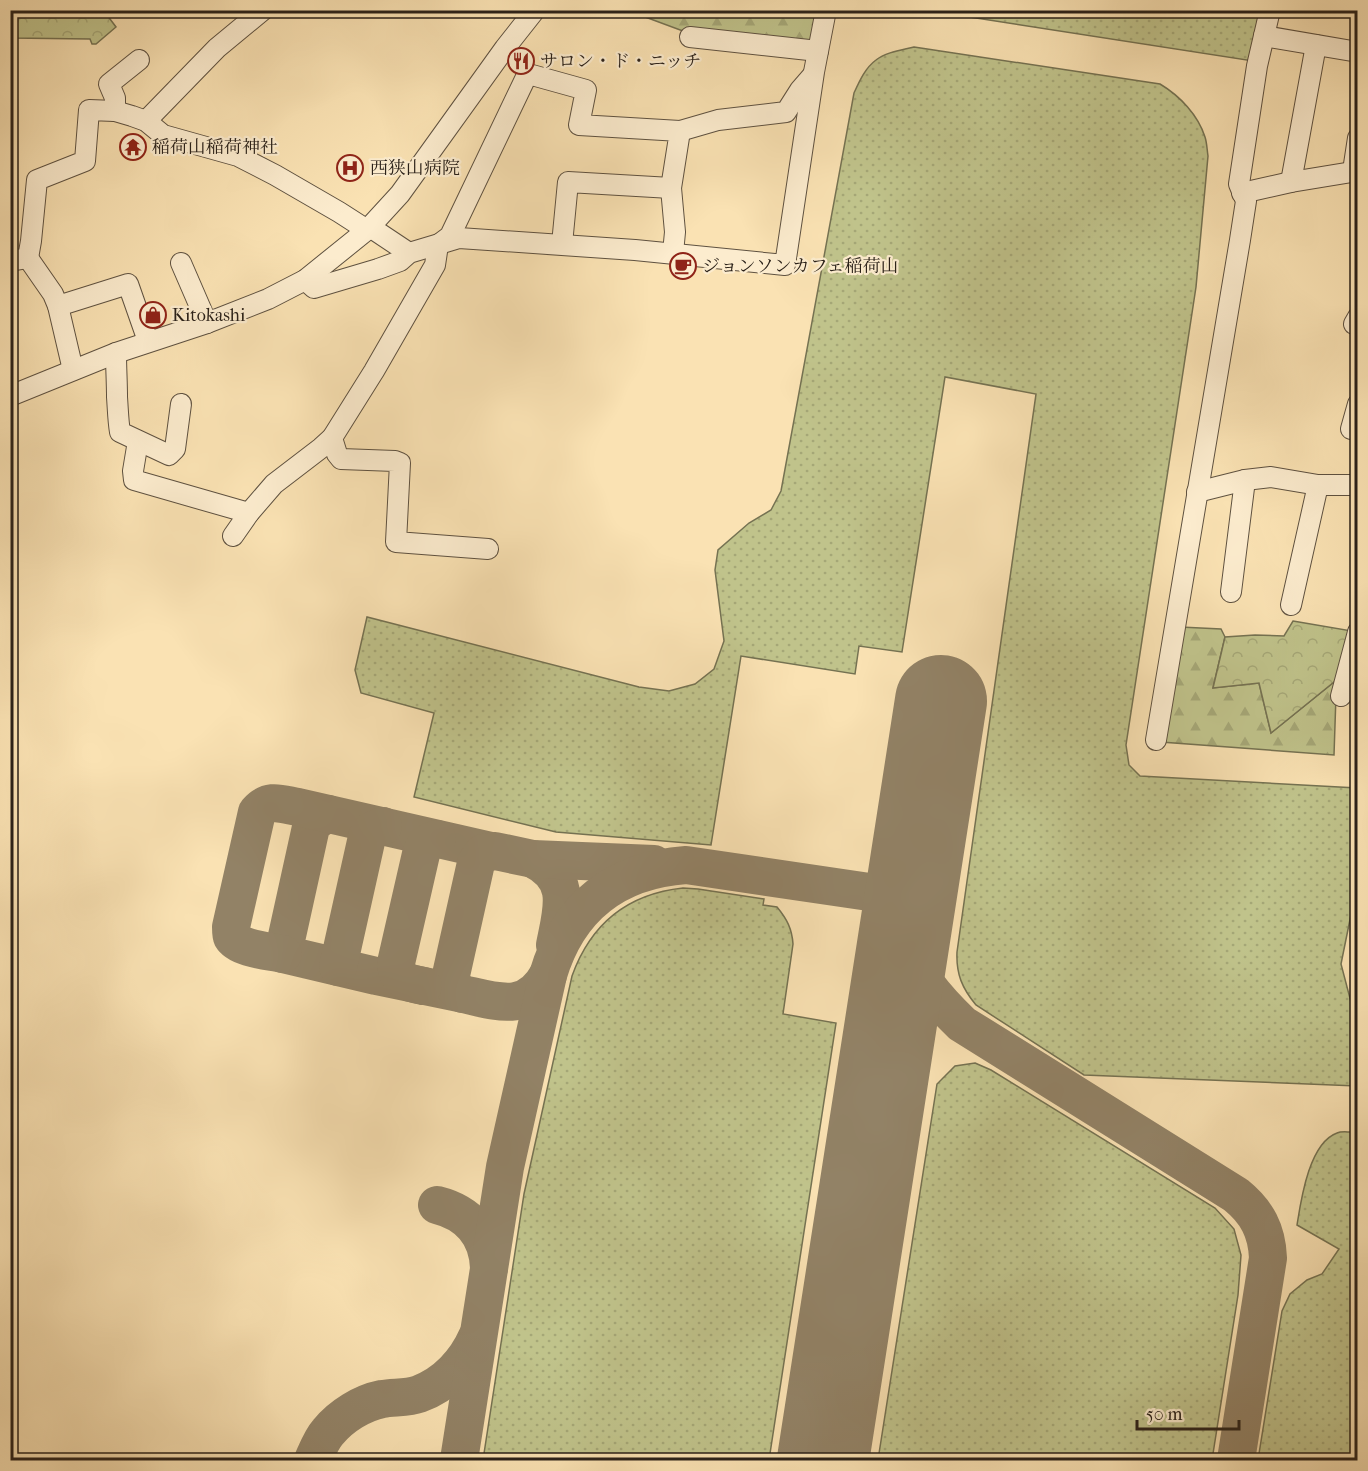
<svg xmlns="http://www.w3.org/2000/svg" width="1368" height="1471" font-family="'IM FELL French Canon','Noto Serif JP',serif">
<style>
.grass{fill:url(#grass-dots);stroke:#757252;stroke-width:1.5}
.forest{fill:url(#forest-firs);stroke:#757252;stroke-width:1.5}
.park{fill:url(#park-crowns);stroke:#757252;stroke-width:1.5}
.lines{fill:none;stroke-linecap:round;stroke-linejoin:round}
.taxiway{stroke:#928266;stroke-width:38}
.runway{stroke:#928266;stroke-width:92}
.minor-casing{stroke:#5e5140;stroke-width:22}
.minor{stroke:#fcecce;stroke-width:20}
.labels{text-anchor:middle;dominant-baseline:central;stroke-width:4.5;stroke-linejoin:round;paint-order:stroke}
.poi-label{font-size:18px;fill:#2a2119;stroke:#fcecce;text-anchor:start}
</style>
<defs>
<pattern id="grass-dots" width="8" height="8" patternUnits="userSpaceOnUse" patternTransform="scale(1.5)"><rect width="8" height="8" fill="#c0c38b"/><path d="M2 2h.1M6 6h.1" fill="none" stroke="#a5a777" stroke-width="1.8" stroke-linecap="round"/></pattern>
<pattern id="forest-firs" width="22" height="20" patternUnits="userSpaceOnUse" patternTransform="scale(1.5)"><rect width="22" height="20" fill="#c0c38b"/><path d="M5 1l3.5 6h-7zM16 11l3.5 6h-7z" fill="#a5a777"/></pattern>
<pattern id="park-crowns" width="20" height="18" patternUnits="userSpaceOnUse" patternTransform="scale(1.5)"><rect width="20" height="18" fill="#c0c38b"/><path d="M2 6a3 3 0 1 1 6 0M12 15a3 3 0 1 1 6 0" fill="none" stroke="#a5a777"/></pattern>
</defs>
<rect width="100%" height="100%" fill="#fae2b3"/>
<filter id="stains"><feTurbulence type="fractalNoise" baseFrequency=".00333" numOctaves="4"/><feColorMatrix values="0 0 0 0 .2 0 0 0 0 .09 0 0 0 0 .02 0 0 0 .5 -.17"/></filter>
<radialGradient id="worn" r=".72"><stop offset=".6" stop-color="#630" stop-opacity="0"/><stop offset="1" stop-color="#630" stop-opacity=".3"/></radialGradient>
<g class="grass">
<polygon points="931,11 1265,11 1253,61"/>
<path d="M914,47L1160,84C1180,96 1198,115 1205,137C1207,143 1207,150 1208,156L1196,287L1126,745L1129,765L1140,776L1357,788V885L1341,964L1357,1025V1086L1084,1075L976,1005C962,988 956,974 957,952L1036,394L945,377L902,652L859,646L855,674L741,656L711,845L556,832L414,797L434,713L361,693L355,670L367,617L639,687L669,691L695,684L714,669L724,641L715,570L718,550L749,523L771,510L781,491L854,93C859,82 865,68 876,60C886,52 902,50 914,47Z"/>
<path d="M683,888L698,889L764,899L763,905L777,907C787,919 792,929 793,944L783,1014L836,1023L769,1460H483L524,1194L572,976C591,923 627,894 683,888Z"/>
<polygon points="975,1063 991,1070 1215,1208 1234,1229 1241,1255 1238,1295 1212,1460 878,1460 937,1084 955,1066"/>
<path d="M1351,1132L1358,1133L1357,1460H1258L1282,1311L1290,1294L1307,1280L1322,1274L1339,1249L1297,1225C1301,1200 1309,1143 1337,1133C1341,1131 1347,1132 1351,1132Z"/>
</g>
<g class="forest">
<polygon points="629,11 820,11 815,42 691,34"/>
<polygon points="1180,627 1221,629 1225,637 1213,688 1259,683 1271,733 1334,682 1336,695 1334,755 1161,742"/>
</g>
<g class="park">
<polygon points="11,10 104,11 116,27 96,44 92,44 90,39 11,38"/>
<polygon points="1293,621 1352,631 1341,671 1334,682 1271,733 1259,683 1213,688 1225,637 1255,635 1284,636"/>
</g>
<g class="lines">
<g class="taxiway">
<path d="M328,814C321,817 315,820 311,827L283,954L376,976L463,994"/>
<path d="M533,859C573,879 562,909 555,945"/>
<path d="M904,941C915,975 936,999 962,1024L1236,1195C1257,1212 1267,1231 1268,1258L1236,1460"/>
<path d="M283,954C270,951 239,949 232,937C231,935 231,928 231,927L257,812C269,798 281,804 298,807L491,851"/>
<polyline points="338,967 367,837 371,831 383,826"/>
<path d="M548,975C527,1013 498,1002 463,994C455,990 451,984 451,975L476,863L483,853L495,851L533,859L654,864"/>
<path d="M423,986C408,983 397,981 396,963L421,854C424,845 428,841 437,839"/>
<path d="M437,1205C469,1213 488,1235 489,1268"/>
<path d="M313,1460C317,1451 321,1440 328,1432C341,1416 362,1403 382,1399C394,1397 408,1398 419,1394C446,1384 466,1362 477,1337"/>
<path d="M459,1460L505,1167L548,975C568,907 616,870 686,865L910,898"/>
</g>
<polyline class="runway" points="823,1460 941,701"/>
<defs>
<g id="minor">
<polyline points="1264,36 1358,52"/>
<polyline points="690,37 818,51"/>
<polyline points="115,111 115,98 109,84 139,60"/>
<polyline points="146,121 217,48 263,10"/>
<polyline points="680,131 718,120 786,112 800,90 813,75"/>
<polyline points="1353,171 1358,138"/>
<polyline points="1291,182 1316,45"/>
<polyline points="1242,193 1291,182 1358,171"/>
<polyline points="370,227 409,253"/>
<polyline points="562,244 568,182 671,188"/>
<polyline points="28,258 53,294 58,306 73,370"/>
<polyline points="10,261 28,258 31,241 37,180 85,161 89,110 115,111 132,116 146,121 163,135 238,156 275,175 339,212 367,230"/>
<polyline points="181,263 207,323"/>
<polyline points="305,280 314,288 378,269 400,261 409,253 459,238 635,250 785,265 814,72 826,10"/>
<polyline points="58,306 128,284 148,341"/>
<polyline points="1358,317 1354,324 1358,325"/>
<path d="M116,353C116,368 117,382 117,397C118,410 118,420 120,432L169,455L175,449L181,404"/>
<polyline points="10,396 116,353 207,323 268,299 305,280 367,230 400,194 505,48 535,10"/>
<polyline points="1358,404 1351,429 1358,431"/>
<polyline points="332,438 337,454 341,459 395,461 400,463 396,542 488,549"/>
<polyline points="138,441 133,471 134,480 249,513"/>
<polyline points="1197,492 1245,480 1271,477 1318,485 1358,485"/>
<polyline points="233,536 249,513 274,484 321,448 332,438 374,371 435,265 438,245 450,236 527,75 532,75 586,90 579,125 680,131 671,188 675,232 673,253"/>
<polyline points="1231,592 1245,480"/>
<polyline points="1291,605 1318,485"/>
<polyline points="1341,696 1358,632"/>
<polyline points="1156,740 1240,240 1246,201 1239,184 1257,66 1270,10"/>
</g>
</defs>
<use href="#minor" class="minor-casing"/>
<use href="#minor" class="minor"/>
</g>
<defs>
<symbol id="restaurant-ring" viewBox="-11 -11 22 22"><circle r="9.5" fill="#fcecce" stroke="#8f2418" stroke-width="1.5"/><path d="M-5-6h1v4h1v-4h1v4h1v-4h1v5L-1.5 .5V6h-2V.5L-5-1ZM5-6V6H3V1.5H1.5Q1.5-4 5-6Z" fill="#8f2418"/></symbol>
<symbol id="temple-ring" viewBox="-11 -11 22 22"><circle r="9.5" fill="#fcecce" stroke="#8f2418" stroke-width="1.5"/><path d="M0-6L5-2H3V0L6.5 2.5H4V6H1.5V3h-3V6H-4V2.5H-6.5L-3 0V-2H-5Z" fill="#8f2418"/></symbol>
<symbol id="hospital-ring" viewBox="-11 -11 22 22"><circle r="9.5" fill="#fcecce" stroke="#8f2418" stroke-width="1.5"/><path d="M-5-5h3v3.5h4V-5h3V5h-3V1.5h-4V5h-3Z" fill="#8f2418"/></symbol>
<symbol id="cafe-ring" viewBox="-11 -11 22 22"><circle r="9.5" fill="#fcecce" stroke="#8f2418" stroke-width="1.5"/><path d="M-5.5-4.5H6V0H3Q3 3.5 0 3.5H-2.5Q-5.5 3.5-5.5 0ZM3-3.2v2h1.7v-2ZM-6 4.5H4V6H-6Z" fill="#8f2418"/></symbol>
<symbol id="shop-ring" viewBox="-11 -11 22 22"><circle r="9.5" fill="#fcecce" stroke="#8f2418" stroke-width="1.5"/><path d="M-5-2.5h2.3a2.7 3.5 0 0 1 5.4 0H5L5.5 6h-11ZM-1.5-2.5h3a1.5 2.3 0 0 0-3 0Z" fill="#8f2418"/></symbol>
</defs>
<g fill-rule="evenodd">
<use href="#restaurant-ring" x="506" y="46" width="30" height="30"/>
<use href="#temple-ring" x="118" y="132" width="30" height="30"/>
<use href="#hospital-ring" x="335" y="153" width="30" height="30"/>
<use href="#cafe-ring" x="668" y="251" width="30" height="30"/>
<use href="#shop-ring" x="138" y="300" width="30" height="30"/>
</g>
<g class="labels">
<g class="poi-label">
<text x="540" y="61">サロン・ド・ニッチ</text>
<text x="152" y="147">稲荷山稲荷神社</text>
<text x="370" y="168">西狭山病院</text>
<text x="702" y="266">ジョンソンカフェ稲荷山</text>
<text x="172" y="315">Kitokashi</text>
</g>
</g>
<rect width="1368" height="1471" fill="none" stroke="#fae2b3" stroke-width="36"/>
<rect x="12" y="12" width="1344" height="1447" fill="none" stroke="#2a2119" stroke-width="3"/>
<rect x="18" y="18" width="1332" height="1435" fill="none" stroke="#2a2119" stroke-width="1.5"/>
<path d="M1137 1420v9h102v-9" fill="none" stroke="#2a2119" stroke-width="3"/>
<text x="1146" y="1420" font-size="18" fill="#2a2119" stroke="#fcecce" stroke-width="4.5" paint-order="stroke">50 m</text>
<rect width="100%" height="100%" filter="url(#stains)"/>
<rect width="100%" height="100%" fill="url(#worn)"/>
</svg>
